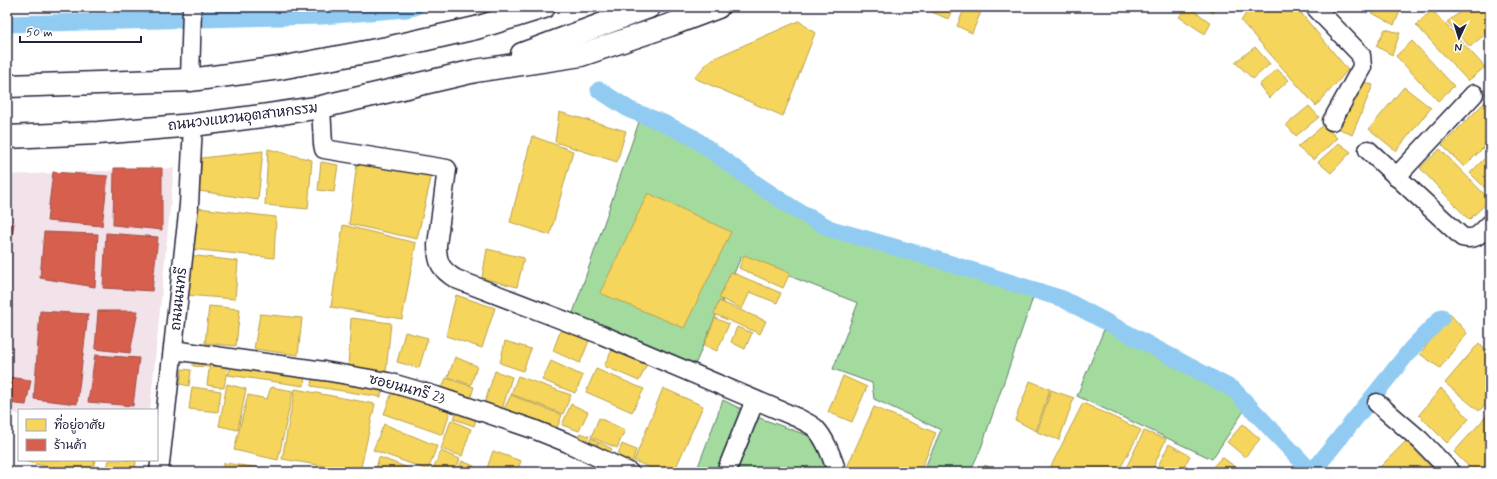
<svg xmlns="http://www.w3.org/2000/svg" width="1497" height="479" font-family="Mynerve,'Playpen Sans Thai',sans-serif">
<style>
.built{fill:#f2e2ea}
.green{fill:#a3db9f;stroke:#627e6d}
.homes{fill:#f6d55c;stroke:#b69f52}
.shops{fill:#d6604d;stroke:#a04d48}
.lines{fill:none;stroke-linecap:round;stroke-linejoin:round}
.canal{stroke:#91cbf1;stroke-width:17}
.minor-casing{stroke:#22223b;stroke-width:21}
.major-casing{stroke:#22223b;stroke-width:25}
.minor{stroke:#fff;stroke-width:18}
.major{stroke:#fff;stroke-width:22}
.labels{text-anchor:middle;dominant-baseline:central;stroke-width:4;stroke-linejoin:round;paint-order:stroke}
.street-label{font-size:14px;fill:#22223b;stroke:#fff}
</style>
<rect width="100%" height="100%" fill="#fff"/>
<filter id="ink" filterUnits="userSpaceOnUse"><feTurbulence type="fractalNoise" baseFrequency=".025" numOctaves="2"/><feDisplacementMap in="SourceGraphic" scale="8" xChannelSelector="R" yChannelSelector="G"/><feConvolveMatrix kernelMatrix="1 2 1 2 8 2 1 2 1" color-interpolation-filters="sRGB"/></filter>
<g filter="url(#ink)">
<polygon class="built" points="174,168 150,410 19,410 19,414 7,412 7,175"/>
<g class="green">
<polygon points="640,119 685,138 774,200 822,229 886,252 1034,295 981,448 970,472 923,472 941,430 874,399 872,383 833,369 858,303 741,257 694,367 572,316"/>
<polygon points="1105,327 1237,398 1246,408 1212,459 1077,396"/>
<polygon points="723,400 757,417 809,436 823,455 827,472 696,472"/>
</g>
<g class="homes">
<polygon points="925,7 954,7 948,19 925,9"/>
<polygon points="965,7 983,7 972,33 957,26"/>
<polygon points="1187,7 1189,7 1211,23 1205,34 1179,17"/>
<polygon points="1205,7 1217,7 1213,13"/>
<polygon points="1250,7 1296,7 1348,70 1316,106 1241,21"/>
<polygon points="1366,7 1402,7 1394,25 1365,9"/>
<polygon points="1467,7 1490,7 1490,30 1470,47 1447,22"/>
<polygon points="1432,10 1485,67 1468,81 1416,25"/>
<polygon points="799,21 815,33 783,116 694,78 710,60"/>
<polygon points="1385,29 1400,33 1392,55 1376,46"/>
<polygon points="1412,41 1454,86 1438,101 1396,56"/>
<polygon points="1255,47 1270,64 1253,79 1235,62"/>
<polygon points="1277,69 1289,80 1269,98 1259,85"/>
<polygon points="1361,81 1373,85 1352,135 1336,127"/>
<polygon points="1404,87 1431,108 1396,151 1369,129"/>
<polygon points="1490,97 1490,141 1464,167 1442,145"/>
<polygon points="1309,106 1319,117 1296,136 1286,125"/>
<polygon points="559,112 626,131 617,162 555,142"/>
<polygon points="1324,125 1337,138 1314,160 1297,147"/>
<polygon points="532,136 573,151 550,235 510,222"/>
<polygon points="1339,143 1351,152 1331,173 1318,162"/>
<polygon points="268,149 312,160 308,209 265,205"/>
<polygon points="1440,149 1490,200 1469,220 1420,168"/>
<polygon points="263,151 258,200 199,191 202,158"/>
<polygon points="1490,153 1490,193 1470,173"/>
<polygon points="321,162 338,165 334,192 318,190"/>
<polygon points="357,163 432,174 417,239 349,224"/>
<polygon points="648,193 731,232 684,328 600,293"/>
<polygon points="198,208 276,217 274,258 192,249"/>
<polygon points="343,225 416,243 402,319 331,307"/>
<polygon points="487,249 524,258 517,287 482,278"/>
<polygon points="189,255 238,261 235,299 185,295"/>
<polygon points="744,255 790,273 783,288 739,268"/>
<polygon points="731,272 781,293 777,303 750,292 742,309 719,298"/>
<polygon points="456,295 495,308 482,348 446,336"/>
<polygon points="719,301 766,321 760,334 714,314"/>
<polygon points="209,306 240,309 236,346 205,343"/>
<polygon points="260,314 302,318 298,355 254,349"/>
<polygon points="1450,314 1467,333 1440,368 1420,354"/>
<polygon points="351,318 391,323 386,372 348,367"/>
<polygon points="715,318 729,324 717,351 704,345"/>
<polygon points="737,327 752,333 745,349 731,342"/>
<polygon points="561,329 589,341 580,363 553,351"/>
<polygon points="405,332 428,338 419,368 397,362"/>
<polygon points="505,341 531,349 523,371 500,363"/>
<polygon points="1479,343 1490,356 1490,400 1479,411 1445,383"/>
<polygon points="613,348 647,364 639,381 604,366"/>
<polygon points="194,355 209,356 209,367 193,366"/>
<polygon points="211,355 229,357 224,388 207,385"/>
<polygon points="455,357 477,366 471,385 448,377"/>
<polygon points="234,358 306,363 304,386 228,375"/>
<polygon points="551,361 583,376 575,393 542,380"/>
<polygon points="315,364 383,375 381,397 311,386"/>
<polygon points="182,369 191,370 189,386 180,384"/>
<polygon points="596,369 644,389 632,412 586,392"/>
<polygon points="495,371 512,377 501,413 483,408"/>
<polygon points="518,376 571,395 563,414 511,394"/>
<polygon points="843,376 867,387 852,422 828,412"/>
<polygon points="446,378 474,387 469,403 440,393"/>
<polygon points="1030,381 1050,389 1036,431 1015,420"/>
<polygon points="227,384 246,389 238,430 219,426"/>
<polygon points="192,387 221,391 218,412 189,409"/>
<polygon points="271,387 293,391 278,460 234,450 248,395 267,399"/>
<polygon points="663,388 703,406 674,472 661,472 634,461"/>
<polygon points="1441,388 1469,419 1447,443 1419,415"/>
<polygon points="295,389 375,404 360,472 282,459"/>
<polygon points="393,390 451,408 443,435 384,414"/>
<polygon points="1051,390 1074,398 1059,440 1037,432"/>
<polygon points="511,395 562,415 555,433 502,413"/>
<polygon points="1083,403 1141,430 1118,472 1048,472"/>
<polygon points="571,404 588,412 579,431 562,425"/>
<polygon points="459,406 478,412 474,426 454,419"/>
<polygon points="874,407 936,433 920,472 858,472 847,467"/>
<polygon points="1490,412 1490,472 1474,472 1454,452"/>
<polygon points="599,418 625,430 617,448 591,437"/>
<polygon points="451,420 471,429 462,456 441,449"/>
<polygon points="384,424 437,446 428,470 373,450"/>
<polygon points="1243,424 1260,439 1245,457 1227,442"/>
<polygon points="1144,431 1166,439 1151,472 1124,472"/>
<polygon points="580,433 589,436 584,448 575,445"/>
<polygon points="591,438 598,442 592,453 585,449"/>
<polygon points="1406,441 1436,472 1375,472"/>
<polygon points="599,442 612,449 606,460 594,453"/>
<polygon points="622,444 636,450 631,466 616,459"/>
<polygon points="1169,444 1190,456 1181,472 1160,472 1156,470"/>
<polygon points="441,451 460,459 455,472 432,471"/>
<polygon points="493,451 521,461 517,472 486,471"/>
<polygon points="379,457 419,472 375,472"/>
<polygon points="1222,457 1242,472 1208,472"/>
<polygon points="19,460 95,460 92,472 69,472"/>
<polygon points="109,460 136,460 135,472 106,472"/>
<polygon points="462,461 474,466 471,472 457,472"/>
<polygon points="224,463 290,472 222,472"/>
<polygon points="985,465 998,472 982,472"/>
</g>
<g class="shops">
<polygon points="114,168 162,168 162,230 113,225"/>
<polygon points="53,172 108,176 102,226 47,221"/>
<polygon points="7,223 14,223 7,273"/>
<polygon points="44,232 98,234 95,287 40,278"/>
<polygon points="106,233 158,237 152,291 103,288"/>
<polygon points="40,311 88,314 77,404 34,399"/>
<polygon points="98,311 138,311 130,353 95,349"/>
<polygon points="95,355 139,358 133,406 88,402"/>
<polygon points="7,377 31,380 26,405 7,403"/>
</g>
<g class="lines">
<g class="canal">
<polyline points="7,24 322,16 406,9 415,7"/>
<polyline points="599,90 630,110 661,122 694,138 758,185 796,210 831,229 929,257 1063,299 1234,390 1305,465 1311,469 1318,465 1411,349 1442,317"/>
</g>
<defs>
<g id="minor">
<polyline points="1315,7 1361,55 1362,67 1332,121"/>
<polyline points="190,80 192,7"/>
<path d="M321,107L323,144L324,149L447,169L437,245C437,263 441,270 456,279L602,335L798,418C803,421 811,424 815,428C826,439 832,458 837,472"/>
<path d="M1368,150L1462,237C1477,241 1480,233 1490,224"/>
<polyline points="1396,177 1474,94"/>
<polyline points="173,350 324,371 388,382 436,396 533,429 568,443 629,472"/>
<polyline points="1377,403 1420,440 1451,472"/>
<polyline points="159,472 189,205 193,125"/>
<polyline points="726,472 755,400"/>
</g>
<g id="major">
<polyline points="522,54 649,7"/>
<polyline points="7,86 190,80 280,68 387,48 476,28 544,7"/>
<polyline points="7,137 98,133 193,125 262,116 321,107 475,71 581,55 670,25 718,7"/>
</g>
</defs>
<use href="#minor" class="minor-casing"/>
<use href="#major" class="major-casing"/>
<use href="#minor" class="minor"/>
<use href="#major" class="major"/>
</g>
</g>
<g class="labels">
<g class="street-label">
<text transform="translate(243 117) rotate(-7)">ถนนวงแหวนอุตสาหกรรม</text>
<text transform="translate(179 299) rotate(-84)">ถนนนนทรี</text>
<text transform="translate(407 389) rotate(15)">ซอยนนทรี 23</text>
</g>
</g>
<rect width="1497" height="479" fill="none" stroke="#fff" stroke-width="24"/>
<rect x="12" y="12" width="1473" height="455" fill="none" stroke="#22223b" stroke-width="1.5" filter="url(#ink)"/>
<rect x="18" y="409" width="140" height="52" fill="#ffffff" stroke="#a7a7b1"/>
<rect x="26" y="419" width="20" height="12" fill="#f6d55c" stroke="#a7a7b1"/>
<text x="54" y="429" font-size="12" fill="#22223b">ที่อยู่อาศัย</text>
<rect x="26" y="439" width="20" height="12" fill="#d6604d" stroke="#a7a7b1"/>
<text x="54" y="449" font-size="12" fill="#22223b">ร้านค้า</text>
<g transform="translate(1459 38) rotate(184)" stroke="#ffffff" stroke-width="3" paint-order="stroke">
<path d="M0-3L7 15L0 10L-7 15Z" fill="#22223b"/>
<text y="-6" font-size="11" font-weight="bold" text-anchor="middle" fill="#22223b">N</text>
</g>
<path d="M20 36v6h121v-6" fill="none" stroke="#22223b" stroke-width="2"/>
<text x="26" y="36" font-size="12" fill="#22223b" stroke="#ffffff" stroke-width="3" paint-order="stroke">50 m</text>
</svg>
